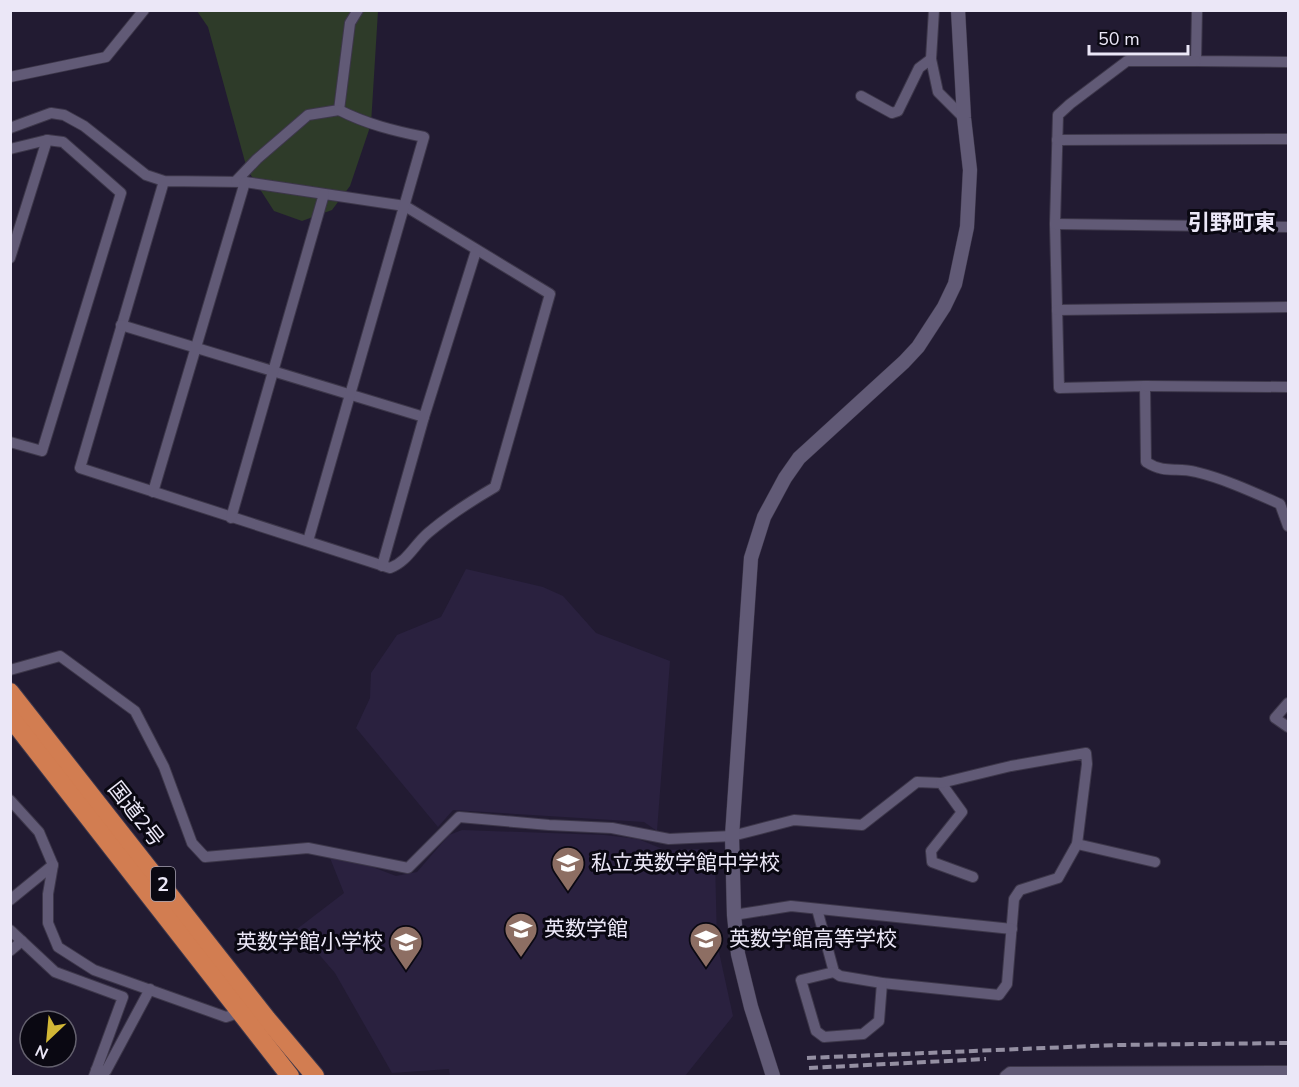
<svg xmlns="http://www.w3.org/2000/svg" width="1299" height="1087" font-family="'Nunito Sans','Noto Sans JP',sans-serif">
<style>
.built{fill:#2a213f}
.green{fill:#2e3b29}
.lines{fill:none;stroke-linecap:round;stroke-linejoin:round}
.minor-casing{stroke:#3d374a;stroke-width:12}
.tertiary-casing{stroke:#3d374a;stroke-width:15}
.trunk-casing{stroke:#3d374a;stroke-width:20}
.minor{stroke:#615a76;stroke-width:10}
.tertiary{stroke:#615a76;stroke-width:14}
.trunk{stroke:#d27d51;stroke-width:18}
.rail{stroke:#948fa2;stroke-width:4;stroke-dasharray:9 4.5;stroke-linecap:butt}
.labels{text-anchor:middle;dominant-baseline:central;stroke-width:6;stroke-linejoin:round;paint-order:stroke}
.shield{fill:#0a0812;stroke:#a8a4b2;stroke-width:1.5}
.shield-label{font-size:20px;font-weight:bold;fill:#ebe7f7}
.street-label{font-size:21px;fill:#ebe7f7;stroke:#0a0812}
.poi-label{font-size:21px;fill:#ebe7f7;stroke:#0a0812;text-anchor:start}
.neighbourhood-label{font-size:22px;font-weight:bold;fill:#ebe7f7;stroke:#0a0812}
</style>
<rect width="100%" height="100%" fill="#221b32"/>
<g class="built">
<polygon points="466,569 543,587 563,596 596,633 670,661 657,831 644,822 453,810 438,827 356,728 370,698 371,673 397,635 441,617"/>
<polygon points="462,830 604,835 638,839 665,850 703,849 715,857 717,943 733,1016 685,1076 450,1076 449,1069 392,1073 335,973 297,929 344,893 330,858 362,863 396,876 417,872 449,835"/>
</g>
<polygon class="green" points="197,11 378,11 371,124 350,186 332,210 302,221 274,211 247,169 208,27"/>
<g class="lines">
<defs>
<g id="minor">
<polyline points="934,10 931,59 938,92 964,118"/>
<polyline points="1197,10 1196,61 1288,62"/>
<path d="M1196,61H1127L1070,104L1058,115L1055,224L1059,388L1145,386L1146,462C1167,475 1176,466 1196,472C1225,479 1253,492 1280,504L1288,526"/>
<polyline points="10,77 106,57 144,10"/>
<polyline points="861,96 892,113 898,111 919,68 931,59"/>
<path d="M10,128L51,113L64,115L84,126L146,175L164,181L245,182L405,206L550,294L495,487C471,501 449,515 428,533C414,545 408,561 390,568L80,468L164,181"/>
<polyline points="1057,140 1288,139"/>
<polyline points="10,149 47,140 63,142 121,193 42,451 10,442"/>
<polyline points="236,181 257,159 308,115 339,110 350,23 358,10"/>
<polyline points="1055,224 1288,227"/>
<polyline points="10,258 47,140"/>
<polyline points="1057,310 1288,307"/>
<polyline points="121,325 424,417"/>
<polyline points="1145,386 1288,387"/>
<polyline points="153,492 245,182"/>
<polyline points="231,518 324,194"/>
<path d="M308,541L424,137C395,131 366,124 339,110"/>
<polyline points="382,566 424,417 476,251"/>
<polyline points="10,670 60,656 135,711 164,767 192,843 205,857 308,848 408,868 459,817 549,825 612,828 669,839 732,836 794,820 862,825 917,782 941,783 962,812 931,851 932,862 973,877"/>
<polyline points="1288,703 1275,718 1288,727"/>
<polyline points="10,800 39,832 53,865 48,894 48,923 58,947 94,970 226,1017 241,1012"/>
<polyline points="1077,844 1155,862"/>
<polyline points="10,900 53,865"/>
<polyline points="817,909 834,972 840,976 882,983 999,995 1007,984 1014,899 1020,890 1058,878 1077,844 1087,764 1086,753 1011,766 941,783"/>
<polyline points="734,915 791,906 1012,929"/>
<polyline points="10,930 55,972 123,997 94,1076"/>
<polyline points="10,951 22,941"/>
<polyline points="834,972 801,980 816,1031 824,1037 863,1034 879,1021 882,983"/>
<polyline points="96,1070 106,1071 150,989"/>
<polyline points="1005,1076 1010,1072 1288,1071"/>
</g>
<polyline id="tertiary" points="773,1076 751,1007 738,954 734,915 732,836 751,558 764,517 785,478 799,458 904,362 918,347 944,307 955,284 967,227 970,170 964,118 958,10"/>
<g id="trunk">
<polyline points="10,692 267,1019 315,1076"/>
<polyline points="10,717 290,1076"/>
</g>
</defs>
<use href="#minor" class="minor-casing"/>
<use href="#tertiary" class="tertiary-casing"/>
<use href="#trunk" class="trunk-casing"/>
<use href="#minor" class="minor"/>
<use href="#tertiary" class="tertiary"/>
<use href="#trunk" class="trunk"/>
<g class="rail">
<polyline points="807,1058 1116,1045 1288,1043"/>
<polyline points="809,1068 986,1059"/>
</g>
</g>
<defs>
<symbol id="school-pin" viewBox="-11 -11 22 30"><path d="M0 17L-7.5 6A9.5 9.5 0 1 1 7.5 6Z" fill="#8d6e63" stroke="#0a0812"/><path d="M0-5L7-2L0 1L-7-2ZM-4 1L0 2.5L4 1V4Q0 6-4 4Z" fill="#fff"/></symbol>
</defs>
<g fill-rule="evenodd">
<use href="#school-pin" x="549" y="844" width="38" height="52"/>
<use href="#school-pin" x="502" y="910" width="38" height="52"/>
<use href="#school-pin" x="687" y="920" width="38" height="52"/>
<use href="#school-pin" x="387" y="923" width="38" height="52"/>
</g>
<g class="labels">
<rect class="shield" x="151" y="867" width="24" height="34" rx="4.5"/>
<g class="shield-label">
<text x="163" y="884">2</text>
</g>
<g class="street-label">
<text transform="translate(136 814) rotate(52)">国道2号</text>
</g>
<g class="poi-label">
<text x="591" y="863">私立英数学館中学校</text>
<text x="544" y="929">英数学館</text>
<text x="729" y="939">英数学館高等学校</text>
<text x="383" y="942" text-anchor="end">英数学館小学校</text>
</g>
<g class="neighbourhood-label">
<text x="1232" y="223">引野町東</text>
</g>
</g>
<rect width="1299" height="1087" fill="none" stroke="#ebe7f7" stroke-width="24"/>
<g transform="translate(48 1039) rotate(206)"><circle r="28" fill="#0a0812" stroke="#64616e" stroke-width="1.5"/>
<path d="M0-4.5L10 22L0 15L-10 22Z" fill="#d2b736"/>
<text y="-9" font-size="16" font-weight="bold" text-anchor="middle" fill="#ebe7f7">N</text>
</g>
<path d="M1089 45v9h99v-9" fill="none" stroke="#ebe7f7" stroke-width="3"/>
<text x="1098" y="45" font-size="18" fill="#ebe7f7" stroke="#0a0812" stroke-width="4.5" paint-order="stroke">50 m</text>
</svg>
